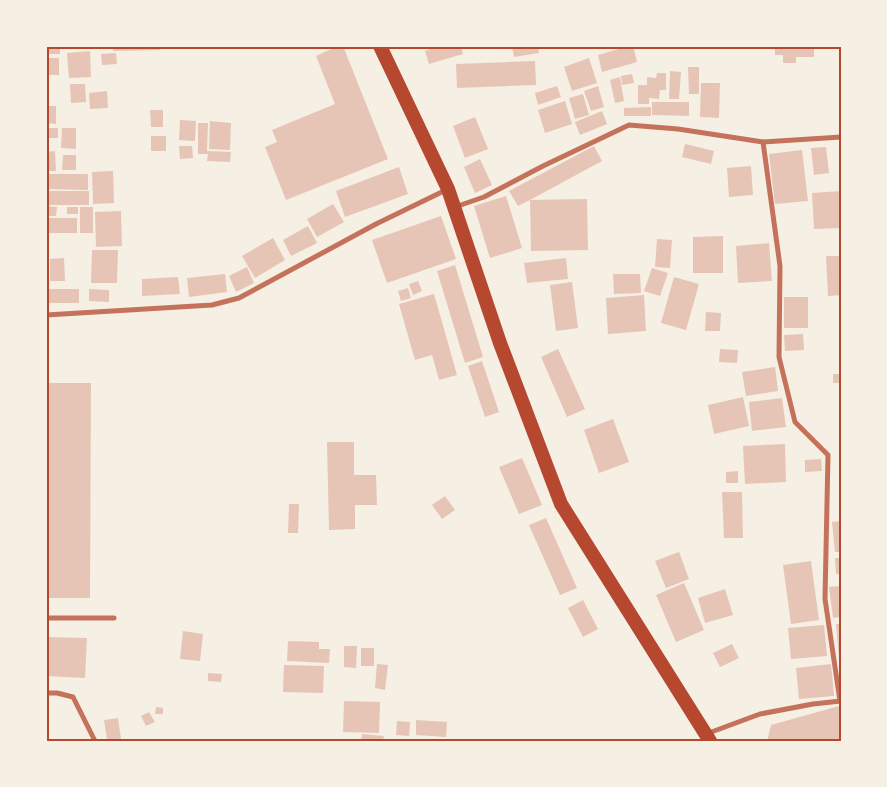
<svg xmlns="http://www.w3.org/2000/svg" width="887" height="787" font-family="Mulish,sans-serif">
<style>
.building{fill:#e6c5b7}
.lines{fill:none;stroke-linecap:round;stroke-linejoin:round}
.minor{stroke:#c5725c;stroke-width:5}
.trunk{stroke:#b5482f;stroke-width:14}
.neatline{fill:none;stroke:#b5482f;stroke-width:2}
</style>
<rect width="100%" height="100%" fill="#f6efe4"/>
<g class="building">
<rect x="46" y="46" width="14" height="8"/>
<polygon points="113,46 160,46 160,50 113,51"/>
<polygon points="338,46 343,46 388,159 286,200 265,147 277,142 272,130 335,104 316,56"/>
<polygon points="439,46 461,46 463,54 429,64 425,51"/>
<polygon points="512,46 538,46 539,53 514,57"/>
<polygon points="629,46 633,46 637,62 602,72 598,55"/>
<polygon points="775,46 814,46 814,57 796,57 796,63 783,63 783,55 775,55"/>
<polygon points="90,51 91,77 69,78 67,53"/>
<polygon points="116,53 117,64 102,65 101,54"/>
<rect x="46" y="58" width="13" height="17"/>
<polygon points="589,58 597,83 572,91 564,67"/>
<polygon points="535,61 536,85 457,88 456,64"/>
<polygon points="688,67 699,67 699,94 689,94"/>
<polygon points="670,71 681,72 679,99 669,99"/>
<polygon points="657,73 666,73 666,90 660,90 659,99 649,98 649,104 638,104 638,85 647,85 647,77 656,78"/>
<polygon points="632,74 634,83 622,85 621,76"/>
<polygon points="620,77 624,101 615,103 610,80"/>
<polygon points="701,83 720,83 719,118 700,117"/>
<polygon points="70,84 85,84 86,102 71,103"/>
<polygon points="557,86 561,97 538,105 535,93"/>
<polygon points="598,86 604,107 591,111 584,91"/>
<polygon points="107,91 108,108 90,109 89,93"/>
<polygon points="583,94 589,115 575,119 569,98"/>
<polygon points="565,101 572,124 545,133 538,110"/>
<polygon points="652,102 689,102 689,116 652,115"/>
<polygon points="46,106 56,106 56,124 46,123"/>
<polygon points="651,107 651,116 624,116 624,108"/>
<polygon points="150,110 163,110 163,127 151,127"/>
<polygon points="602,111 607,124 580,135 575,122"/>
<polygon points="475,117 488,149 465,158 453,126"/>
<polygon points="180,120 196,121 195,141 179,140"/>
<polygon points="210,121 231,123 230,150 209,149"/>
<polygon points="198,123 208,123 207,151 231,152 230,162 207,161 208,154 198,154"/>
<rect x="46" y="128" width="12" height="10"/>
<polygon points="62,128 76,128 76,149 61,148"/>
<rect x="151" y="136" width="15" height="15"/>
<polygon points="685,144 714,151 711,164 682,157"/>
<polygon points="179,146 192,146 193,158 180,159"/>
<polygon points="594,146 602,161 530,200 587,199 588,250 531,251 530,200 518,206 509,191"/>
<polygon points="826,147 829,173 814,175 811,148"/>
<polygon points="802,150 808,201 775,204 769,154"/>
<polygon points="55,151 56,171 46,171 46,152"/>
<polygon points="63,155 76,155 76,170 62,170"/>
<polygon points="480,159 492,185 475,193 464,167"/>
<polygon points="751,166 753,195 729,197 727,168"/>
<polygon points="399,167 408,194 345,217 336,191"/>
<polygon points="113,171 114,203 93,204 92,172"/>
<polygon points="46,174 88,174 88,190 46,189"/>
<rect x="46" y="191" width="43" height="14"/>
<polygon points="841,191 841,228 814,229 812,193"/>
<polygon points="506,196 522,248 490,258 474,206"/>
<polygon points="333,204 344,222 317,237 307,219"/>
<polygon points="46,206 57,207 56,216 46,216"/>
<rect x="67" y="207" width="11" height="7"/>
<rect x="80" y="207" width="13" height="26"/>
<polygon points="121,211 122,246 96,247 95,212"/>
<polygon points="441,216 456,259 387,283 372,240"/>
<rect x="46" y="218" width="31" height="15"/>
<polygon points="308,226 317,243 291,256 283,240"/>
<polygon points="723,236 723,273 693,273 693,237"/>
<polygon points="273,238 285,260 255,278 242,256"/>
<polygon points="657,239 672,240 670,268 655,267"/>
<polygon points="769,243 772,281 738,283 736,246"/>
<polygon points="92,250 118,250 117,283 91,283"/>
<polygon points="826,256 841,256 841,295 828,296"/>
<polygon points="64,258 65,281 50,281 50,259"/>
<polygon points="566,258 568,279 527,283 524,263"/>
<polygon points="455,265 483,357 465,363 437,271"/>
<polygon points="247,267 254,283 236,292 229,276"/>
<polygon points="652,268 668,273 660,296 644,291"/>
<polygon points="225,274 227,292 189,297 187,278"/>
<polygon points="613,274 640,274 641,293 614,294"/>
<polygon points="178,277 180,294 142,296 142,279"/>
<polygon points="674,277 699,284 686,330 661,323"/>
<polygon points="418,281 422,291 413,295 409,284"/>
<polygon points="572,282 578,328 556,331 550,285"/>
<polygon points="408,288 411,298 401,301 398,291"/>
<rect x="48" y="289" width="31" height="14"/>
<polygon points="89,289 109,290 109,302 89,301"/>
<polygon points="434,294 457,375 439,380 432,355 415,360 399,304"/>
<polygon points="644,295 646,331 608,334 606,298"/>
<rect x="784" y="297" width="24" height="31"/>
<polygon points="706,312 721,313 720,331 705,331"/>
<polygon points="803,334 804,350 785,351 784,335"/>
<polygon points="558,349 585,409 567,417 541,357"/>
<polygon points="720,349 738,350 737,363 719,362"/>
<polygon points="482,361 499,412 485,417 468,366"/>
<polygon points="775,367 778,391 746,396 742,372"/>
<rect x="833" y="374" width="8" height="9"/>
<polygon points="46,383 91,383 90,598 46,598"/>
<polygon points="743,397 749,426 714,434 708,405"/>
<polygon points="782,398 786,427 752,431 749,402"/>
<polygon points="613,419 629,462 599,473 584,430"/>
<polygon points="327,442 354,442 354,475 376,475 377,505 355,505 355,529 329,530"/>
<polygon points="785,444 786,482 745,484 743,446"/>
<polygon points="522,458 542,505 519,514 499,467"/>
<polygon points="821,459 822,471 805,472 805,460"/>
<polygon points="738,471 738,483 726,483 726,472"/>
<polygon points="722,492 742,492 743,538 724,538"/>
<polygon points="445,496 455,510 442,519 432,505"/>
<polygon points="289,504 299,504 298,533 288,533"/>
<polygon points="546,518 577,588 560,595 529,525"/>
<polygon points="841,521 841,552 835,552 832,522"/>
<polygon points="679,552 689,579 666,588 655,561"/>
<polygon points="835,558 841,558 841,574 836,574"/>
<polygon points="811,561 819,620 791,624 783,565"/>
<polygon points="684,583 704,630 676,642 656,595"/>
<polygon points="841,586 841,617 833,618 829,587"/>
<polygon points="725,589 733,615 705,623 698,598"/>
<polygon points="583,600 598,629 583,637 568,608"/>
<polygon points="836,624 841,624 841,658 839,658"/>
<polygon points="824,625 827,656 791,659 788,628"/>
<polygon points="183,631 203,634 200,661 180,659"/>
<polygon points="46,637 87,638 85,678 46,676"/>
<polygon points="288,641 319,642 319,649 330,649 329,663 287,661"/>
<polygon points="732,644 739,658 720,667 713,653"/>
<polygon points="344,646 357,646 356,668 344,667"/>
<rect x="361" y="648" width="13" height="18"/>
<polygon points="377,664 388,665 385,690 375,688"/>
<polygon points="831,664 834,696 799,699 796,668"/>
<polygon points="284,665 324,666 323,693 283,692"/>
<polygon points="208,673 222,674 221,682 208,681"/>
<polygon points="344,701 380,702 379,733 343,732"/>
<polygon points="839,706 841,741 767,741 771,725"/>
<polygon points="156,707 163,708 163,714 155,714"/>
<polygon points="149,712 155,722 146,726 141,716"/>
<polygon points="118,718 121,739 107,740 104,720"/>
<polygon points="416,720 447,722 446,737 416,735"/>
<polygon points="397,721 410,722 409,736 396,735"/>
<polygon points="362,734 384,736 383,741 361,741"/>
</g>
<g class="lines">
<g class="minor">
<polyline points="763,142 780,266 779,357 795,422 828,455 825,599 840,701"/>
<polyline points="455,207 484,197 543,166 629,125 678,129 763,142 841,137"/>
<polyline points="46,315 212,305 239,298 376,224 448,189"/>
<polyline points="46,618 114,618"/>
<polyline points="46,693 57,693 73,697 95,741"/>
<polyline points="706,734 760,714 813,704 841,701"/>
</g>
<polyline class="trunk" points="380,46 448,189 500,343 561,504 710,741"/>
</g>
<rect width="887" height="787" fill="none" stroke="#f6efe4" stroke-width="95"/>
<rect x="48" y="48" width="792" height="692" class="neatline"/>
</svg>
